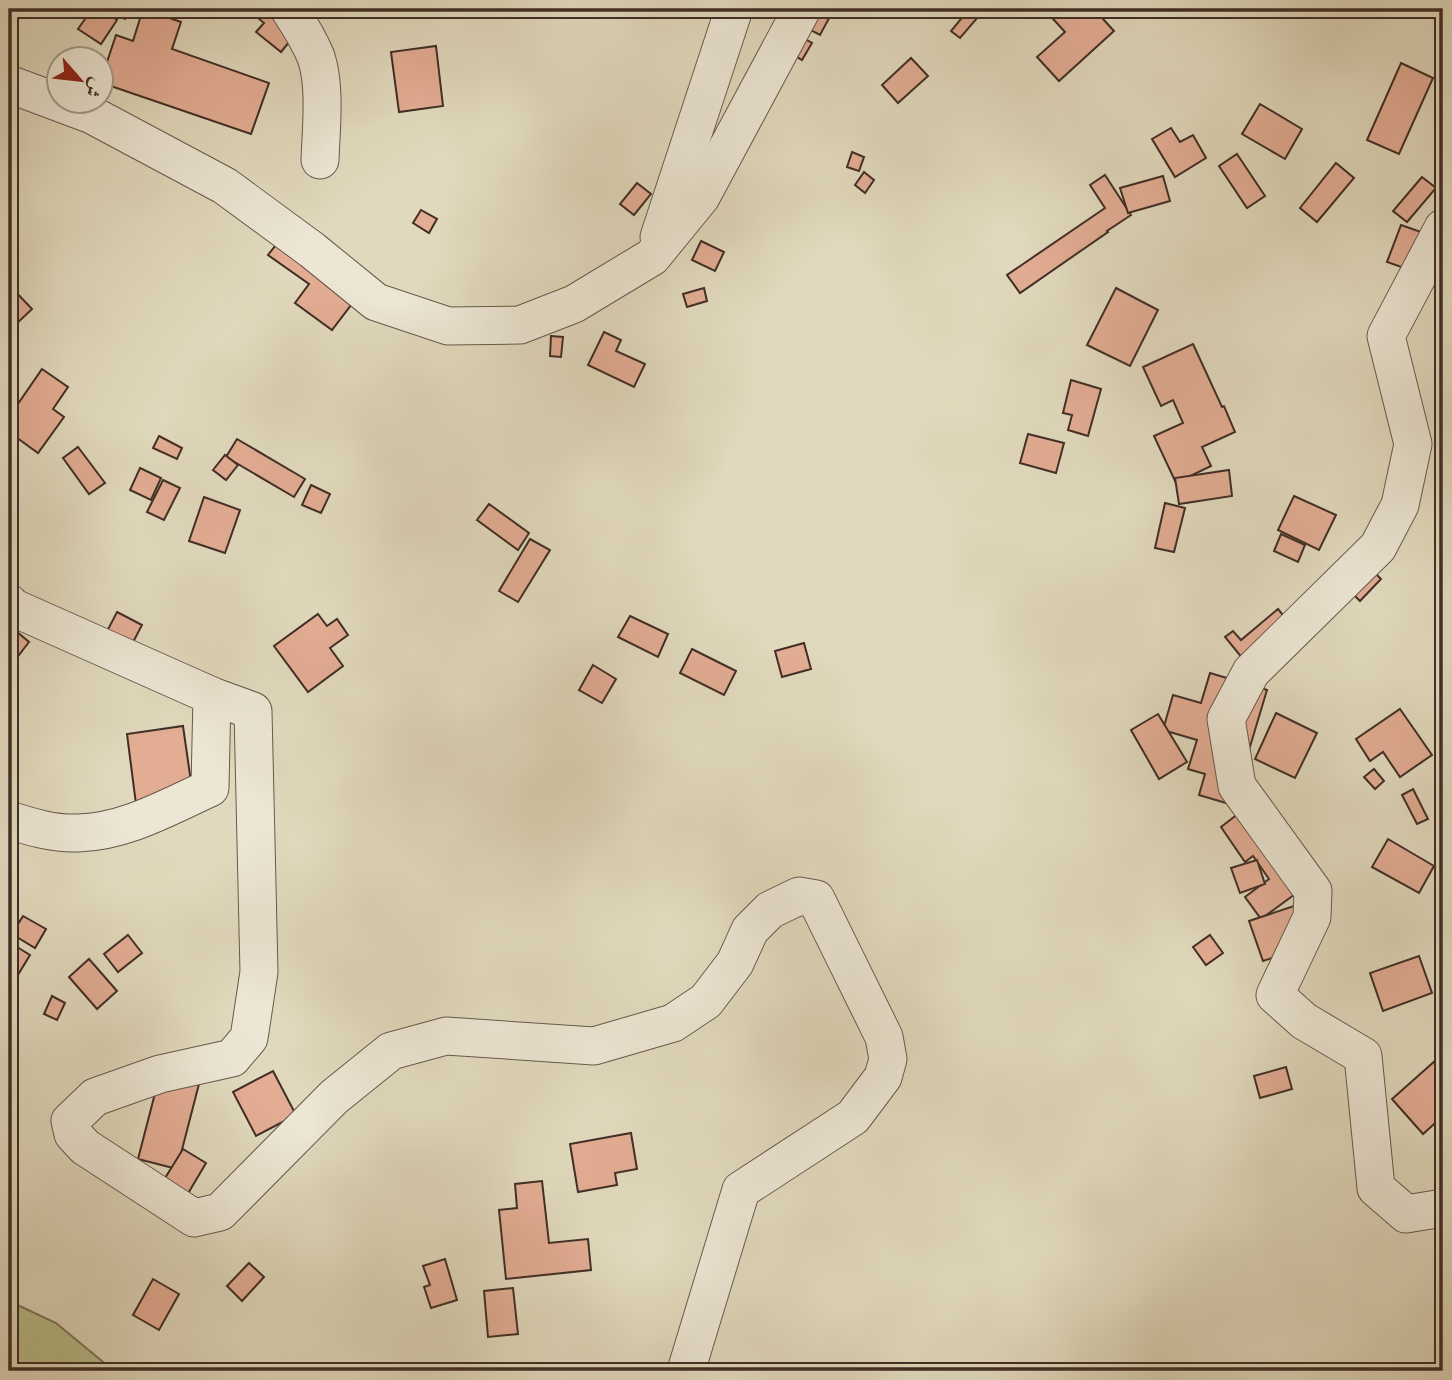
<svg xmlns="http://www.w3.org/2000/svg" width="1452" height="1380" font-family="'IM FELL Great Primer',Amiri,serif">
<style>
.green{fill:#b9be8d;stroke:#7c765a;stroke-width:2}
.building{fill:#e3ad94;stroke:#402e26;stroke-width:2}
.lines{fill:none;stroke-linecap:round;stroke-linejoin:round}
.minor-casing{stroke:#68594c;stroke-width:39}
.minor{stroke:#ece6d4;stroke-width:37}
</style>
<rect width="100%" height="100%" fill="#e1d9bd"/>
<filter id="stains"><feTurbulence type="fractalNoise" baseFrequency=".00286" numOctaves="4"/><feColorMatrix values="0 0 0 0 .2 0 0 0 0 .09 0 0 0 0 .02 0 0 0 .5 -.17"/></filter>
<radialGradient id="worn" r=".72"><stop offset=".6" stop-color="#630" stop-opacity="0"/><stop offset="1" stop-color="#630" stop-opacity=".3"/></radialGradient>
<polygon class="green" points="9,1301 56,1323 114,1371 9,1371"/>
<g class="building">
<polygon points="92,9 100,9 117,20 101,44 78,29"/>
<polygon points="104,9 130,9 125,19"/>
<polygon points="143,9 181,22 172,49 269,83 251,134 102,83 102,77 116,35 133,41"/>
<polygon points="177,9 194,9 191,16"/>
<polygon points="257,9 293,9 307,20 281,52 256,32 264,23 253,14"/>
<polygon points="807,9 834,9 820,35 799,24"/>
<polygon points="969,9 985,9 960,38 951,31"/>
<polygon points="1044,9 1094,9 1114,31 1059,81 1037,57 1065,32"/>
<polygon points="794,33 812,43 802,60 784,49"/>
<polygon points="436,46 443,106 399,112 391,52"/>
<polygon points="911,58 928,76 898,103 882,85"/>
<polygon points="1401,63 1433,78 1399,154 1367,140"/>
<polygon points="1260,104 1302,129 1285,159 1242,134"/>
<polygon points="1171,128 1180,142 1193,135 1206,158 1175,177 1152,139"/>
<polygon points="852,152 864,157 859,171 847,167"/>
<polygon points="1237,154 1265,196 1247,208 1219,166"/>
<polygon points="1336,163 1354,178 1317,222 1300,208"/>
<polygon points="864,172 874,180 865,193 855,185"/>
<polygon points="1105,175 1131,215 1107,231 1108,232 1020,293 1007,275 1105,208 1090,185"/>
<polygon points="1163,176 1170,201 1128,213 1120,188"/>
<polygon points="1422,177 1436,188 1407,222 1393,211"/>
<polygon points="637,183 651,194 634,215 620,204"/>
<polygon points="421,210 437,219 429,233 413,223"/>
<polygon points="1401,225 1424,233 1410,270 1387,262"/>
<polygon points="283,236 354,301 332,330 295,303 309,284 268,255"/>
<polygon points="701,241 724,252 715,271 692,260"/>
<polygon points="11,287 32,309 10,330 9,290"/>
<polygon points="704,288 707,301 687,307 683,294"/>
<polygon points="1116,288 1158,310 1130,366 1087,345"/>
<polygon points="604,332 621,340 616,351 645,364 634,387 588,365"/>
<polygon points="551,336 563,337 561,357 550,356"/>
<polygon points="1193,344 1222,407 1224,406 1235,432 1202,447 1211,466 1176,483 1154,436 1183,423 1173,400 1161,406 1143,367"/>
<polygon points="42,369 68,387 53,409 64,417 38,453 9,432 9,417"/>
<polygon points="1071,380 1101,389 1088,436 1068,430 1072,415 1063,413"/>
<polygon points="1028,434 1064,443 1056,473 1020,463"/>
<polygon points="159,436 182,448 177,459 153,448"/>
<polygon points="237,439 305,479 294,497 226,457"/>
<polygon points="78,447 105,483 89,494 63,458"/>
<polygon points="225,455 238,465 226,480 213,470"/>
<polygon points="140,468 161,478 151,500 130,490"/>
<polygon points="1229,470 1232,496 1179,504 1175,478"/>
<polygon points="163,480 180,488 164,520 147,512"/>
<polygon points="311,485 330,494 321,513 302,505"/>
<polygon points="1294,496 1336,515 1319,550 1278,530"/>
<polygon points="204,497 240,510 225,553 189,541"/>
<polygon points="1165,503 1185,508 1174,552 1155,548"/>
<polygon points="489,504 529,533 518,550 477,520"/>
<polygon points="1281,534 1305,545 1298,562 1274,551"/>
<polygon points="530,539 550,550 518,602 499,591"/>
<polygon points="1370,568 1381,579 1360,601 1349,590"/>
<polygon points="1278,609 1306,643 1261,681 1225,637 1233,631 1241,640"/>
<polygon points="117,612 142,625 128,652 103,639"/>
<polygon points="318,614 327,626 337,619 348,635 330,648 343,666 308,692 274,646"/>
<polygon points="630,616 668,634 658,657 618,637"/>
<polygon points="16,631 29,642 9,668 9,641"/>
<polygon points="804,643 811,669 782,677 775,651"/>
<polygon points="692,649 736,671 724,695 680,673"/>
<polygon points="593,665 616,679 602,703 579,690"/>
<polygon points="1210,673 1267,690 1240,780 1234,778 1226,803 1199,795 1205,774 1188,769 1197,740 1163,730 1173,695 1201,703"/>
<polygon points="1400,709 1432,755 1400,777 1383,752 1370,761 1356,739"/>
<polygon points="1276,713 1317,733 1295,778 1255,759"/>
<polygon points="1158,714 1187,762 1159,779 1131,730"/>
<polygon points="183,726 192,789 137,812 127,734"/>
<polygon points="1374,769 1384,781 1375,789 1364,777"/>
<polygon points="1413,789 1428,819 1417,824 1402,795"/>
<polygon points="1247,807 1306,886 1261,919 1245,897 1269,879 1253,856 1245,862 1221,827"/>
<polygon points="1388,839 1434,866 1419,893 1372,867"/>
<polygon points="1257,860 1265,884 1240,893 1231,868"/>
<polygon points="1306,902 1319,942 1263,961 1249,921"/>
<polygon points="9,914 18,920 9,935"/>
<polygon points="23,916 46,929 35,948 12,934"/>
<polygon points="128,935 142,953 118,972 104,954"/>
<polygon points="1210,935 1223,953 1206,965 1193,947"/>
<polygon points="9,942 30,955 16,978 9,973"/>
<polygon points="1419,956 1432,993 1383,1011 1370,973"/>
<polygon points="89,959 117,991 97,1009 69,977"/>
<polygon points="52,996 65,1003 57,1020 44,1014"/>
<polygon points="1436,1060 1443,1069 1443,1116 1423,1134 1392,1099"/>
<polygon points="1286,1067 1292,1089 1260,1098 1254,1076"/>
<polygon points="273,1071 296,1115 256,1136 233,1092"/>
<polygon points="160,1074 199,1084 177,1169 138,1159"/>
<polygon points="631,1133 637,1169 615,1173 617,1185 578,1192 570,1144"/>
<polygon points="183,1149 206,1163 186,1197 162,1183"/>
<polygon points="542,1181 549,1243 588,1239 591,1270 506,1279 499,1210 517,1208 515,1184"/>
<polygon points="445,1259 457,1300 431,1308 424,1287 430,1285 423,1266"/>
<polygon points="249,1263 264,1277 242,1301 227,1286"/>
<polygon points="153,1279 179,1294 159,1330 133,1315"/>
<polygon points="513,1288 518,1334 488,1337 484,1291"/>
</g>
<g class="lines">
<defs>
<g id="minor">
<path d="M289,9C299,24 309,40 316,57C326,86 321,130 320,160"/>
<polyline points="9,84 92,115 225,186 312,250 376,302 448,326 520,325 574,304 652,257 701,197 802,9"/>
<polyline points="1443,228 1386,336 1413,444 1400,505 1378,547 1251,672 1226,719 1237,786 1313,891 1312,917 1275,995 1304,1021 1363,1056 1376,1188 1406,1214 1443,1208"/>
<polyline points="659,237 734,9"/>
<polyline points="9,603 12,607 212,696 253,711 259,972 249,1038 232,1058 160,1074 95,1097 70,1121 73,1134 85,1147 194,1218 220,1212 334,1097 391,1051 446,1036 594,1046 673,1023 706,1001 735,963 750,930 770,910 799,896 816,899 884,1037 888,1059 883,1077 853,1117 741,1190 686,1371"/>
<path d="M9,820C31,827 54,834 78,833C125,832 168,807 210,788L212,696"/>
</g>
</defs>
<use href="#minor" class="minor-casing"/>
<use href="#minor" class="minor"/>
</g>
<rect width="1452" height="1380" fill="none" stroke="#e1d9bd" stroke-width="35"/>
<rect x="10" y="10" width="1431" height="1359" fill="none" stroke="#402e26" stroke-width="3.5"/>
<rect x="18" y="18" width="1417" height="1345" fill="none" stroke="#402e26" stroke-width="2"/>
<g transform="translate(80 80) rotate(118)"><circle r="33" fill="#ece6d4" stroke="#a79c8e" stroke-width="2"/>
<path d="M0-5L12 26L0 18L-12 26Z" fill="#8f2418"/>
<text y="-10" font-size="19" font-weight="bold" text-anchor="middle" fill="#402e26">ش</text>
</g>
<rect width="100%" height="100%" filter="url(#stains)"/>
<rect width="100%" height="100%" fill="url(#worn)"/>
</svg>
